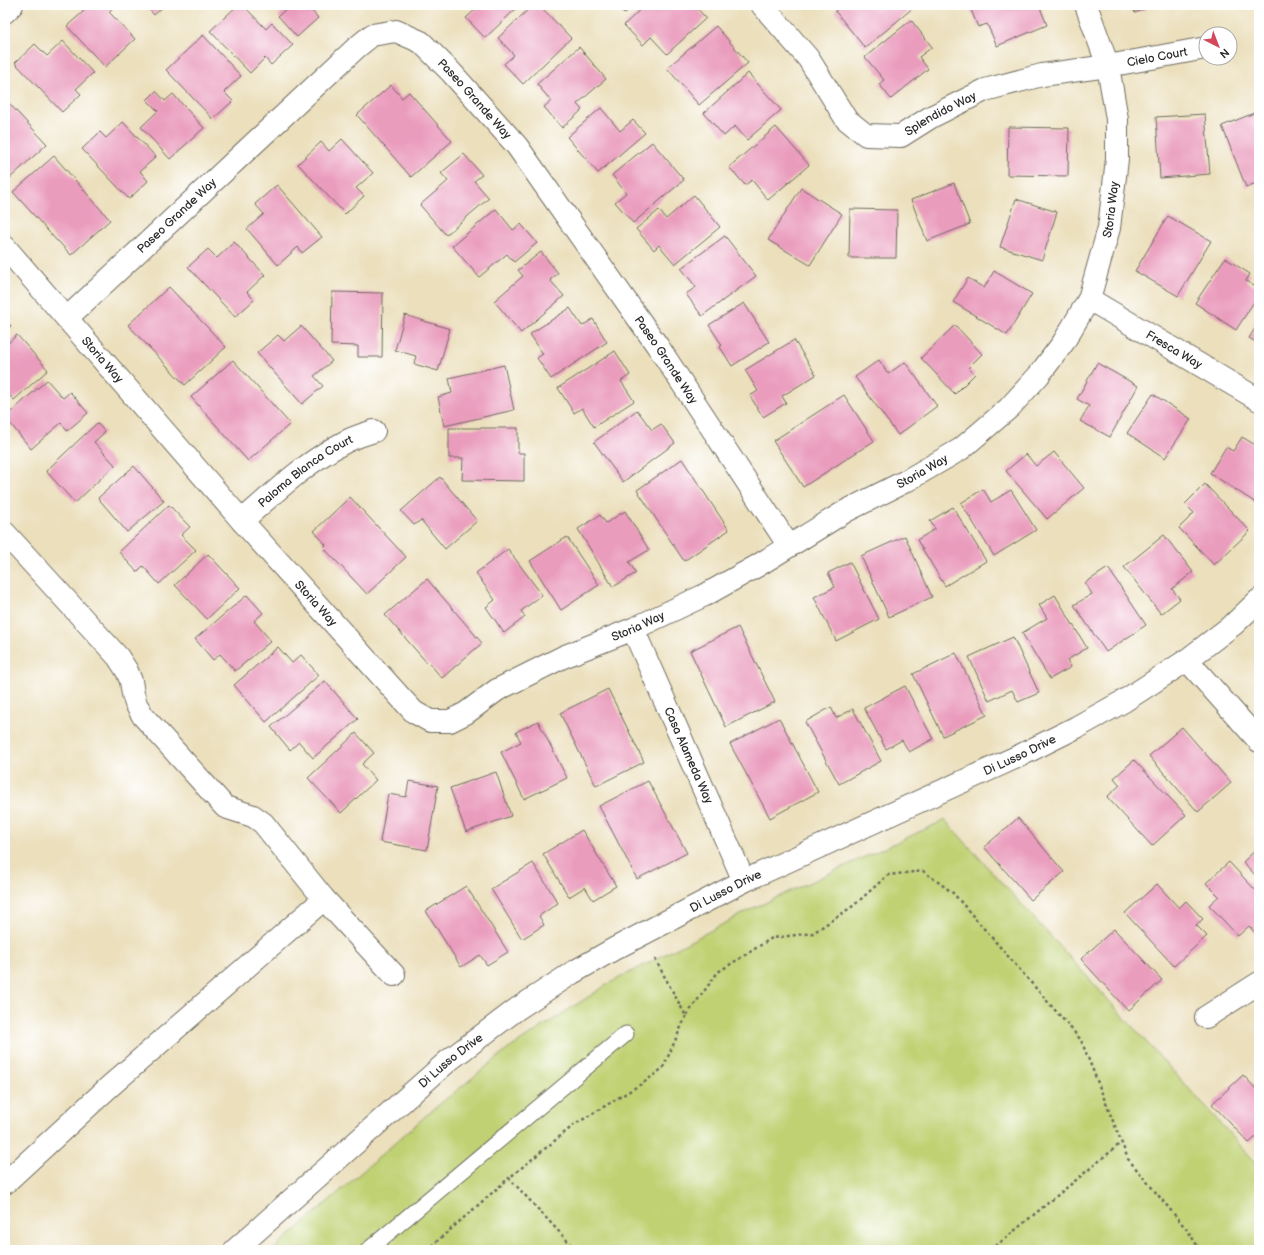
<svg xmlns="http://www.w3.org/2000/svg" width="1264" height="1255" font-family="'Balsamiq Sans',sans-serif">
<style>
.green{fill:#c0d173;stroke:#767e4f}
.building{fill:#ea9cbd}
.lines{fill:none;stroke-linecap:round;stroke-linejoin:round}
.service-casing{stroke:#6e6a5e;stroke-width:17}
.minor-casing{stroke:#6e6a5e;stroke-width:24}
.tertiary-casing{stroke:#6e6a5e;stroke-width:24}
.path{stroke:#6e6a5e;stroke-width:2.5;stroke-dasharray:3 3;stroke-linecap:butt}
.service{stroke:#fff;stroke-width:15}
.minor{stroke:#fff;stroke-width:22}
.tertiary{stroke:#fff;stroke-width:22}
.labels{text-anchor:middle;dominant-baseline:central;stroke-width:3;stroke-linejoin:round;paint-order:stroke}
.street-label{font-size:12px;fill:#2b2b2b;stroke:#fff}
</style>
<rect width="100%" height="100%" fill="#fff"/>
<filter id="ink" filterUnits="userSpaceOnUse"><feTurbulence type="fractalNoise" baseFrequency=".025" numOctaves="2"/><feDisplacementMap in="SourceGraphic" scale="8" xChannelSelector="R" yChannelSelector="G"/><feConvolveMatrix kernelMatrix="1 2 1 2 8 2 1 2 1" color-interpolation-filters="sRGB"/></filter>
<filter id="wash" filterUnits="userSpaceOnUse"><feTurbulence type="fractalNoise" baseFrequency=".012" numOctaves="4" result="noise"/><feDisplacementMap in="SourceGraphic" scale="16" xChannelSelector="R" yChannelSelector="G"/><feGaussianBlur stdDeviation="0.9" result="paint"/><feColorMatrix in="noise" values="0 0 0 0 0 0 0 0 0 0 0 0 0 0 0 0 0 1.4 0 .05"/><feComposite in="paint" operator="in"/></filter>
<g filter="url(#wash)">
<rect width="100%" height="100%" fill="#ebdfbc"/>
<polygon class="green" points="945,820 1259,1166 1259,1250 273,1250 430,1112 507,1050 608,984 754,908"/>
<g id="blocks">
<g class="building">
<polygon points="78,5 115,5 109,12 135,39 105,67 67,26 84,11"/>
<polygon points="145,5 165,5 154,15"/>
<polygon points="238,5 243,5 266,29 272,23 293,45 271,65 265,58 250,73 210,31"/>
<polygon points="280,5 319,5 312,11 318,18 297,37 278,16 285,10"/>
<polygon points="473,5 520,5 485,38 466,18 476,9"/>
<polygon points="533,5 539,5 571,38 523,84 504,64 514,55 498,38"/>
<polygon points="616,5 634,5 624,14"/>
<polygon points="645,5 694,5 706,18 667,54 651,37 643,45 624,25"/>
<polygon points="843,5 913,5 914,7 865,48 835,11"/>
<polygon points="969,5 1039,5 1047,25 997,46 987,24 978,27"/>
<polygon points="1132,5 1154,5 1135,13"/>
<polygon points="911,20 932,47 919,57 928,69 891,99 879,84 884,80 865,57"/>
<polygon points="716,26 748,63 699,105 667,68"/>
<polygon points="203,35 241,76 224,92 233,101 213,119 166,70"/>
<polygon points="63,41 93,73 76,89 81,94 62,112 15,63 35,44 47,56"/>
<polygon points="579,47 606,79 577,104 582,110 562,128 544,107 551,101 537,84"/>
<polygon points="748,73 781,110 747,140 735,126 724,136 704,113"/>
<polygon points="391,85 402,98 409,92 452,141 411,177 357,115"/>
<polygon points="156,91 165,101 173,94 204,128 170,159 141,127 158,111 147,100"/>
<polygon points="5,99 47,144 7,181 5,178"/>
<polygon points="601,108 620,131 633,120 645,133 598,173 567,137"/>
<polygon points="1259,111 1259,182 1246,187 1222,126"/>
<polygon points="1205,114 1210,174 1160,178 1156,117"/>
<polygon points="123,122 156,157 140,171 148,181 129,199 82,149 100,132 106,138"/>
<polygon points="776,127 809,165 768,200 752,180 745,185 729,167"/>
<polygon points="1008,127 1069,128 1068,176 1007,175"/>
<polygon points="342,139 373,173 356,188 364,196 345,214 298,164 321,142 329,151"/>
<polygon points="652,142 684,180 633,223 615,202 626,193 612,175"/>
<polygon points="464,154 482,175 474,181 489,198 446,235 420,205 448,181 441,173"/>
<polygon points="54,156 110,220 71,255 58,241 57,241 13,192"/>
<polygon points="954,183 970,224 927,241 911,200"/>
<polygon points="277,185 322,237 302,253 298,247 278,265 247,229 264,214 255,204"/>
<polygon points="801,188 842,214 810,265 768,240"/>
<polygon points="694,195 720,227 675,264 659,245 654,250 636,229 659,210 666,219"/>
<polygon points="1016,199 1057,212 1042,260 1000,247"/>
<polygon points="496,209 513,230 521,224 537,243 514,262 507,254 479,277 452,246"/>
<polygon points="850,209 897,210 896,258 849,258"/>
<polygon points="1168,216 1211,241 1178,296 1135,271"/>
<polygon points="725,236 756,276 702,316 686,294 696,287 681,268"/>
<polygon points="234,242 265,275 247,292 254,300 235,317 188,267 208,249 217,258"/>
<polygon points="541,252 558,273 550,280 564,296 521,333 494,301 523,276 518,270"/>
<polygon points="1225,258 1250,274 1246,281 1259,289 1259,294 1236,330 1195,303"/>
<polygon points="994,271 1032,294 1007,335 953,302 968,278 984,288"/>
<polygon points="169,287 226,347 185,385 128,325"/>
<polygon points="332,292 383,293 382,357 358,357 358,346 331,345"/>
<polygon points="744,303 769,342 732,366 720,347 722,345 709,325"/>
<polygon points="570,308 582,326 593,319 607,342 551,379 537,358 543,354 530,334"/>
<polygon points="405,315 450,329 438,371 414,364 416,356 395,350"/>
<polygon points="5,319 11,326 5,331"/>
<polygon points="1259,322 1259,344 1249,338"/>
<polygon points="955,325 982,354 968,368 975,374 955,394 921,358"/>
<polygon points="301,326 332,361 314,376 323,386 302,404 257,353 278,335 284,341"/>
<polygon points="17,335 48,370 14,400 5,391 5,346"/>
<polygon points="794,340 816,375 782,396 786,403 763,417 750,396 758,391 745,370"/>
<polygon points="615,351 630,375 621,381 634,401 594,427 582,408 574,413 558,388"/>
<polygon points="233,360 290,424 248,461 191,397"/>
<polygon points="879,360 888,374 905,362 937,406 898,435 855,377"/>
<polygon points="1097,363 1138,386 1110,437 1080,421 1089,406 1077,399"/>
<polygon points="504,365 514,410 444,426 438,397 452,393 449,378"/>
<polygon points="47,380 63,398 70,392 88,413 67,431 61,423 31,449 5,417"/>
<polygon points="1153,394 1191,419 1165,458 1127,433"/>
<polygon points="844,395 874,441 803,487 773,441"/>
<polygon points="637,410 652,430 661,424 675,443 623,482 594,442"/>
<polygon points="97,423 105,432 94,442 115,465 75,503 46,471"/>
<polygon points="449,428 518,428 518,453 524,453 524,481 462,480 463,458 449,458"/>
<polygon points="1242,437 1259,447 1259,505 1210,473 1226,447 1233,451"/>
<polygon points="1054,452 1084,488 1047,519 1006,471 1026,454 1036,466"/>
<polygon points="682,459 729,530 684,561 637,490"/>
<polygon points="134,466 164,501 127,532 98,498"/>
<polygon points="440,477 477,521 445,549 421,520 414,525 401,511"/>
<polygon points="1205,484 1250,531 1214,565 1179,528 1194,513 1185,504"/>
<polygon points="983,489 991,502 1011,490 1036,530 994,556 961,503"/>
<polygon points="350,497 406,557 367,594 323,547 326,545 314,531"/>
<polygon points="169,505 190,527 181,535 196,550 159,584 143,566 137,572 119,552"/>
<polygon points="953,507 986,561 945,586 917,540 935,529 930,521"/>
<polygon points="625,511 649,550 629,562 636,573 613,587 578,529 600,515 606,523"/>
<polygon points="1164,535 1193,572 1172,589 1180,599 1161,614 1124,567"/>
<polygon points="905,536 932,597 889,617 861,556"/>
<polygon points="567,537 599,585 561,610 530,561"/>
<polygon points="508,549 542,595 521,611 525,617 504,633 486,607 495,600 476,573"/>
<polygon points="208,554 240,588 207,619 175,585"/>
<polygon points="850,562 879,619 836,641 814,597 835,587 828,573"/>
<polygon points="1108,568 1146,625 1106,652 1074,605 1092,594 1085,583"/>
<polygon points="427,579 482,643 442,678 429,663 428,664 385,615"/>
<polygon points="247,595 263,613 254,621 271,641 235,671 220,654 213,660 195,639"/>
<polygon points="1055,595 1087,648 1067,660 1071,667 1050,679 1022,633 1047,618 1039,605"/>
<polygon points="738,627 775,702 726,727 690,651"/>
<polygon points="1013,637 1039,693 1018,702 1012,690 989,701 969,657"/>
<polygon points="278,647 292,663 301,655 319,675 266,722 234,685"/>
<polygon points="956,653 987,715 943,736 913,674"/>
<polygon points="325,681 358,719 313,758 299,742 290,750 271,727"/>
<polygon points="905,686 933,739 909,752 902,740 886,749 864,708"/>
<polygon points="608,689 644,762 596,786 560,713"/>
<polygon points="831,707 836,718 853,709 881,761 839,784 805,722"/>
<polygon points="779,718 818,792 770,818 730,744"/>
<polygon points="538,721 567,778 524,799 501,752 521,742 516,732"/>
<polygon points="1182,727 1231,783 1198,812 1149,756"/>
<polygon points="356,733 374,753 362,764 376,780 341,813 308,778"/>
<polygon points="1134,760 1186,815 1152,846 1107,797 1120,785 1114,778"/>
<polygon points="496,772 511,816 466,832 450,788"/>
<polygon points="409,781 438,786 427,850 380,842 388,794 406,797"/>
<polygon points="648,781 687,853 637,879 599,806"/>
<polygon points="1018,818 1064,872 1031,900 984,847"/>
<polygon points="582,830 616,886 593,900 585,887 569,897 543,854"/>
<polygon points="1259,847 1259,879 1243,862"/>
<polygon points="1229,862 1259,894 1259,934 1257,935 1249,926 1238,936 1209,905 1219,896 1206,883"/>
<polygon points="533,863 558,903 539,916 544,925 522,939 491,889"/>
<polygon points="1157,884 1179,908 1186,901 1203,919 1196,925 1207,936 1174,966 1125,913"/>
<polygon points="466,886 508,952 487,965 480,955 461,967 426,911"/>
<polygon points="1114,929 1162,980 1128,1011 1081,959"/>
<polygon points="1243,1075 1259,1092 1259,1134 1249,1143 1212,1104"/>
</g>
</g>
</g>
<g filter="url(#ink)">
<use href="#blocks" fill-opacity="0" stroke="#6e6a5e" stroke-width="1"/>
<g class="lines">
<defs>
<polyline id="service" points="368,1250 626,1034"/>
<g id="minor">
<path id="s1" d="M762,5L808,58L846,119L866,135L901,136L931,117L985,90L1042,75L1108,66L1206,48"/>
<polyline points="5,12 12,5"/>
<path id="s2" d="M5,247L242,521L401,698L414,712L430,721H450L466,713L497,690L563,657L633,629L707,594L757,566L846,511L906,481L961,449L1009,408L1039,375L1063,343L1089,299L1109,228L1117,159V119L1108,66L1086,5"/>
<path id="s3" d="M1089,299L1259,400"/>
<path id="s4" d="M67,318L356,48L372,35L396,31L421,42L451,72L517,146L659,348L789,546"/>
<path id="s5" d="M242,521C275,492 306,462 345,442C354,437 365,434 374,431"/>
<polyline points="5,533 118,657 127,671 131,681 133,694 136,704 143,716 225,807 253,816 263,823 324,899 394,975"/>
<path id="s6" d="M633,629L744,881"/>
<polyline points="1187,660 1259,741"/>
<polyline points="1206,1017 1259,983"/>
<polyline points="5,1183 109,1087 324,899"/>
</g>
<g id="tertiary">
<path id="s7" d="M235,1250L448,1061L517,1009L572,973L614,949L744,881L1019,756L1077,727L1124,701L1187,660L1234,624L1259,600"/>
</g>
</defs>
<use href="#service" class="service-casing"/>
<use href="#minor" class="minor-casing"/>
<use href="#tertiary" class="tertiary-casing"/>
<g class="path">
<polyline points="655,959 686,1016 718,972 772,938 813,933 853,906 888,875 923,871 953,893 1081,1040 1128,1159 1188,1231 1200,1250"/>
<polyline points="427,1250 509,1178"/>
<polyline points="576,1250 509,1178 574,1125 646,1081 663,1068 686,1016"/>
<polyline points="991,1250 1121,1143"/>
</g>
<use href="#service" class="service"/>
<use href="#minor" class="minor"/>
<use href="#tertiary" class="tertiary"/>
</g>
</g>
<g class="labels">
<g class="street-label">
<text stroke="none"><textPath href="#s1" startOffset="474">Cielo Court</textPath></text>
<text stroke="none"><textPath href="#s4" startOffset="546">Paseo Grande Way</textPath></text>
<text stroke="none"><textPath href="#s1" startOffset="248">Splendido Way</textPath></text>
<text stroke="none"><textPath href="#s2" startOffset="1529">Storia Way</textPath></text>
<text stroke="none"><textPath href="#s4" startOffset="150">Paseo Grande Way</textPath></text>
<text stroke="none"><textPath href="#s3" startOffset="99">Fresca Way</textPath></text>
<text stroke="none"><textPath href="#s2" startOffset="149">Storia Way</textPath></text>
<text stroke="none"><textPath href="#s4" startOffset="870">Paseo Grande Way</textPath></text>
<text stroke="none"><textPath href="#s2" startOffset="1193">Storia Way</textPath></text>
<text stroke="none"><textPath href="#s5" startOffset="81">Paloma Blanca Court</textPath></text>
<text stroke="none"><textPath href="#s2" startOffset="473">Storia Way</textPath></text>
<text stroke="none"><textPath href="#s2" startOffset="869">Storia Way</textPath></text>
<text stroke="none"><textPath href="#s6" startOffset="138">Casa Alameda Way</textPath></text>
<text stroke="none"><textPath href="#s7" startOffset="935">Di Lusso Drive</textPath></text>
<text stroke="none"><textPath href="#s7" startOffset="611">Di Lusso Drive</textPath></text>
<text stroke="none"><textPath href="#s7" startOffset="287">Di Lusso Drive</textPath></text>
</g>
</g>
<rect width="1264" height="1255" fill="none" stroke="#fff" stroke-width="20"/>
<g transform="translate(1218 46) rotate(138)"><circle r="19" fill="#ffffff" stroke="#aaaaaa"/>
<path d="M0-3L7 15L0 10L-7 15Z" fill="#d1495b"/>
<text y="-6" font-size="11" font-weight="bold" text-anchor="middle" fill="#2b2b2b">N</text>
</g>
</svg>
